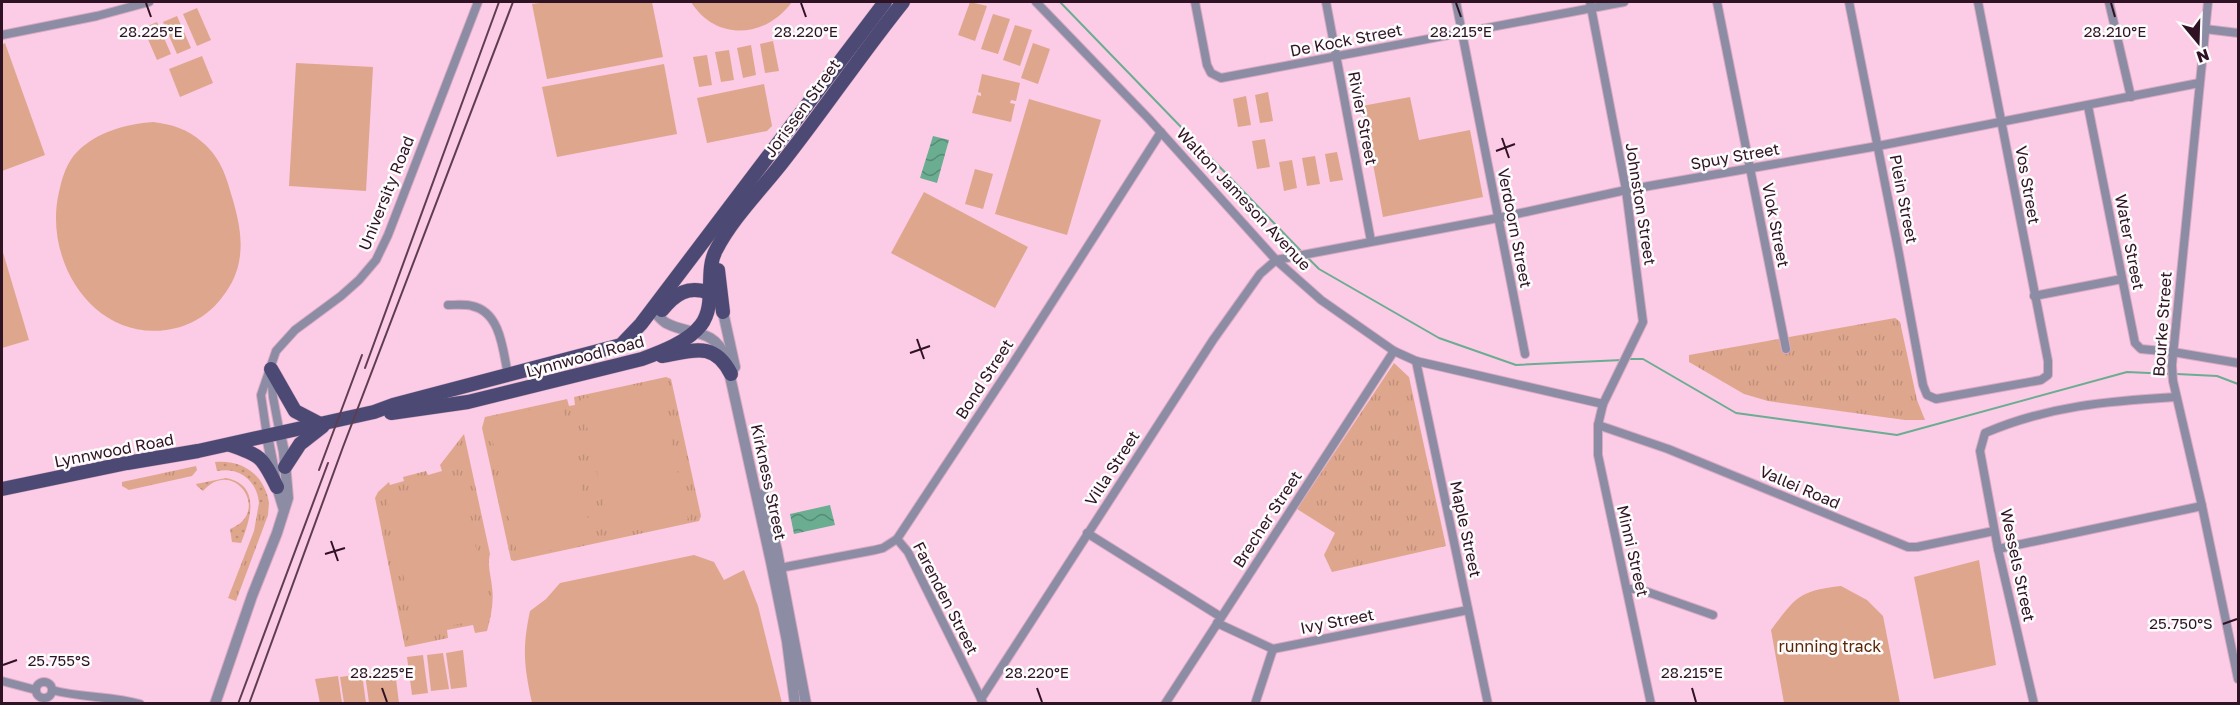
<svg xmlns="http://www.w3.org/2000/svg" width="2240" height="705" font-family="'Golos Text',sans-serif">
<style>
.grass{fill:url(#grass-tufts)}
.garden{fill:url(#garden-dots)}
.pitch{fill:#dea78d}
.water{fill:url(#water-waves)}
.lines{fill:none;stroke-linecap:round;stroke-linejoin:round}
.stream{stroke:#6aad91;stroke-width:2}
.minor-casing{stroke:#d7aac2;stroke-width:10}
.tertiary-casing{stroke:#d7aac2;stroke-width:12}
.primary-casing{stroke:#d7aac2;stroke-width:15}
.minor{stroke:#8c8ca4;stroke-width:8}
.tertiary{stroke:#8c8ca4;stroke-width:10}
.primary{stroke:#4c4a74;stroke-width:14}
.rail{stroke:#5f3d50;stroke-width:2}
.ticks{fill:none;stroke:#2f1223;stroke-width:2}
.labels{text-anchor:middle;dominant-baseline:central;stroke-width:5;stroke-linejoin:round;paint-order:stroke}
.street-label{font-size:16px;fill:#2f1223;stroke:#fcfcfc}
.park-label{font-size:16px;fill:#5a2405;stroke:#fcfcfc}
.ticks-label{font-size:15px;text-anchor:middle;fill:#2f1223;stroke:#fcfcfc;stroke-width:5;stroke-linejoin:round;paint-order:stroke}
</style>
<defs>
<pattern id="grass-tufts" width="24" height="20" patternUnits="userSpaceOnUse" patternTransform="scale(1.5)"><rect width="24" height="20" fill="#dea78d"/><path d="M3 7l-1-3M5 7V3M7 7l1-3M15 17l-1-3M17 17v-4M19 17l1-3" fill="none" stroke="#bf8f79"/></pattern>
<pattern id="garden-dots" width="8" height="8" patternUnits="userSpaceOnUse" patternTransform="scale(1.5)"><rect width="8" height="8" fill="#dea78d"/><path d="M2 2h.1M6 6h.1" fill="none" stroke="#bf8f79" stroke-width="1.8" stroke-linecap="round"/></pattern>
<pattern id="water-waves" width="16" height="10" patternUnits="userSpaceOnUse" patternTransform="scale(1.5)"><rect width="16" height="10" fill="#6aad91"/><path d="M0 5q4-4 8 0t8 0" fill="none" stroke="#588b76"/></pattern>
</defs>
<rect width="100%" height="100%" fill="#fccbe5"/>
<g class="grass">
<polygon points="1895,318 1900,322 1917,400 1925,420 1905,420 1768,401 1744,394 1689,362 1689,355"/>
<polygon points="1394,363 1409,377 1446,546 1332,572 1324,555 1335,533 1297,509"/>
<polygon points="666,377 671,379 701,516 699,521 514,561 511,560 482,428 485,417 567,399 569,406 575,405 574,397"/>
<path d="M464,434L490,554C487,566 491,575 492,587C494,603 491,616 487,631L475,633L473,625L447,630L448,638L405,647L375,498L378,492L389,482L390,485L404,481L403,477L426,471L428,475L442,471L440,465Z"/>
<polygon points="196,466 197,470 192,476 129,490 122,486 122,482"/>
<polygon points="259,503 269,503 268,515 236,601 228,598 254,531"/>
</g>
<g class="garden">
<path d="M215,462C242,459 265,475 269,503H259C257,480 239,467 217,471Z"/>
<path d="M226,478C261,485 251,518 241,543L232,542L230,529C273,512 233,456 203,491L197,486L196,484Z"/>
</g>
<g class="pitch">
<polygon points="548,2 652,2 663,57 547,79 532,4"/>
<path d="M691,2H792C766,38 716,42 691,2Z"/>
<polygon points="970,2 987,6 975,41 958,35"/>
<polygon points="197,8 211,40 197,46 183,14"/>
<polygon points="993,14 1010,19 998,54 981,49"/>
<polygon points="177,16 191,48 177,54 163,22"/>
<polygon points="157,22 171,54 157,60 143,28"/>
<polygon points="1015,25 1032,30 1020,66 1003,60"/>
<polygon points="773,41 779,71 765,73 760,44"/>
<polygon points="5,43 45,155 2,171 2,45"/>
<polygon points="1033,43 1050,49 1038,84 1021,78"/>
<polygon points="751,45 756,75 743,78 737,48"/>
<polygon points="729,50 734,80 721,82 715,52"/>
<polygon points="707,55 712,85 699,87 693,57"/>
<polygon points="202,56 213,83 180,97 169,69"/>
<polygon points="296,63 373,67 366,191 289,186"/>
<polygon points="664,64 677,134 557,157 542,87"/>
<polygon points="982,74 1020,83 1016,101 1011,100 1010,103 1015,104 1011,122 972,113 977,95 981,96 981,93 978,92"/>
<polygon points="764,84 772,126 767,131 707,143 697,98"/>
<polygon points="1268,92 1273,121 1260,123 1255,95"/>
<polygon points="1246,96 1251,125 1238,127 1233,99"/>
<polygon points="1410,97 1419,140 1470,130 1483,197 1383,217 1362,106"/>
<polygon points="1029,99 1101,120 1067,235 995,214"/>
<path d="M153,122C171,124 188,129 202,142C220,157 226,175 232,197C242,230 247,262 226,292C212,313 191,327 166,330C92,340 43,259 59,192C62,178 67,161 78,151C97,132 126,124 153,122Z"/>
<polygon points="1265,139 1270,167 1257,169 1252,141"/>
<polygon points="1337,152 1343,180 1330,182 1325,154"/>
<polygon points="1315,156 1320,184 1307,186 1302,158"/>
<polygon points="1292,160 1297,188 1284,191 1279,162"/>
<polygon points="975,169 993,174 983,209 965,204"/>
<polygon points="924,192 1028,247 995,308 891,253"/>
<polygon points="2,249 29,340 2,348 2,248"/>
<polygon points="658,382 688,519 611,536 581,399"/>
<polygon points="562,403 593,541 518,557 488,419"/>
<polygon points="461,479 491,617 416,633 386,495"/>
<path d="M694,555L714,562L724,580L744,570L758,606L782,703H532C524,666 522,649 530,611L546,599L560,583Z"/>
<polygon points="1979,560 1996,665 1934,679 1914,577"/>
<path d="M1841,586L1867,600L1883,616L1900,703H1784L1771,630C1796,597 1798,591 1841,586Z"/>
<polygon points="463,650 467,687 451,689 446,653"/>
<polygon points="443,653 449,689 431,691 427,655"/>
<polygon points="423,655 428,693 412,695 407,657"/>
<polygon points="395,671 399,703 369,703 365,674"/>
<polygon points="362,674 366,703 344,703 340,677"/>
<polygon points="338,676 342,703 320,703 315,679"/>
</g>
<g class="water">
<polygon points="933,136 949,140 937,183 920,178"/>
<polygon points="830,505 835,525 794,534 790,514"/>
</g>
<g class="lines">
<g class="stream">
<polyline points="1060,2 1302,252"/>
<polyline points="1308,258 1319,269 1439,338 1516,365 1622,360"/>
<polyline points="1628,359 1643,359 1736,413 1897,435 2127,372 2171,374"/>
<polyline points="2177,374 2217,376 2238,384"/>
</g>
<defs>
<g id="minor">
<polyline points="1036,2 1149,119 1276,260 1321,300 1394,351 1416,361 1603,404"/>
<polyline points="1195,2 1207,65 1211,73 1221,78 1624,2"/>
<polyline points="1326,2 1371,241"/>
<polyline points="1456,2 1525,354"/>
<polyline points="1590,2 1626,190 1643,322 1603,404 1598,425 1598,455 1651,704"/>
<polyline points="1717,2 1786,349"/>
<polyline points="1849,2 1899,254 1923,385 1927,395 1936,399 2041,380 2048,375 2048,361 1978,2"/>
<polyline points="2109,2 2131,97"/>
<polyline points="2208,2 2172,365 2173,381 2202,506 2238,679"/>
<polyline points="2205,29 2238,33"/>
<polyline points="2,35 97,16 149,2"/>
<polyline points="2088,106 2135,343 2141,349 2173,352 2238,363"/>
<polyline points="2034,296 2122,279"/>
<path d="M448,305C456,305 465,304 472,306C501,312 503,351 508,375"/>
<polyline points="1416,361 1488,704"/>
<polyline points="271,375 273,397 280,434"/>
<polyline points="1598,425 1668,449 1908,547 1917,547 1994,531"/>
<polyline points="267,436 261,395 276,351 295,330 341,296 359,280 376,260 388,235 478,2"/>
<polyline points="1087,533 1221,617"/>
<polyline points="897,539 908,552 983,703"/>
<polyline points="1998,549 2202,506"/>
<polyline points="776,566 780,568 875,550 883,548 897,539 1010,368 1161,132"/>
<polyline points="1627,589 1639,589 1713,615"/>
<polyline points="1217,623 1273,649 1468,610"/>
<polyline points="2,681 36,690"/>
<circle cx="44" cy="690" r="8"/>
<path d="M52,690C81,698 111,696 140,704"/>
<polyline points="981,699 1213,340 1260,274 1276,260 1498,218 1626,190 1878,146 2199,83"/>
<polyline points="1165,704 1394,351"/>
<polyline points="1255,704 1273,649"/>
<path d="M2034,704L1998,549L1980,451L1985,433C2048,406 2108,401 2176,397"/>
</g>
<g id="tertiary">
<polyline points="720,307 723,312 735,367"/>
<path d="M652,310C657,314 661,320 666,323C691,336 713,327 726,358L771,562L787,641L795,704"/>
<polyline points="267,436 277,487 284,510"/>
<polyline points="763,494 777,551 806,704"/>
<polyline points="215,704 252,596 277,533 288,498 284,452 280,434"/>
</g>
<g id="primary">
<polyline points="718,270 723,312"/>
<path d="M662,310C675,294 688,285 709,293"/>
<path d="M662,356C692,351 714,340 731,374"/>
<polyline points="271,369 295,411 320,424"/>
<path d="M391,413L468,402L642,359C661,352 688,342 701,325C717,304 704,272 716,250C733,217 762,189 785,159C825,108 862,53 903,2"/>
<path d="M230,445C262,456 262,457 277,487"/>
<polyline points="285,467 300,444 323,426"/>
<polyline points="2,489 127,463 198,451 374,412 393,405 621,345 641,324 885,2"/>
</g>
</defs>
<use href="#minor" class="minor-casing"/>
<use href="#tertiary" class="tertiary-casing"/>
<use href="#primary" class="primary-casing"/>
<use href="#minor" class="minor"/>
<use href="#tertiary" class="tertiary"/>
<use href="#primary" class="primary"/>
<g class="rail">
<polyline points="365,368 499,2"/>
<polyline points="319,470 362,355"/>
<polyline points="238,704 328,463"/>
<polyline points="249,704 343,447 513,2"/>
</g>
</g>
<path class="ticks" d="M146,3L151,17M801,3L806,17M1456,3L1461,17M2111,3L2115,17M1502,138L1509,158M1496,151L1515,144M917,339L924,359M910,353L930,346M331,541L338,561M325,554L345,548M2223,624L2237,619M3,665L17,660M382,688L387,702M1037,688L1042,702M1692,688L1696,702"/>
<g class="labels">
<g class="street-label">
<text transform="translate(1346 40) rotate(-11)">De Kock Street</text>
<text transform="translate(802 108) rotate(-54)">Jorissen Street</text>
<text transform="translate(1363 118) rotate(79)">Rivier Street</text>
<text transform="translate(1735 156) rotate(-10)">Spuy Street</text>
<text transform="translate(2028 185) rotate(80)">Vos Street</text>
<text transform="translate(386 193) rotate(-68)">University Road</text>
<text transform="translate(1244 199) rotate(47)">Walton Jameson Avenue</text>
<text transform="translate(1904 199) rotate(79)">Plein Street</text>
<text transform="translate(1641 204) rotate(81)">Johnston Street</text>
<text transform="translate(1776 225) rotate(79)">Vlok Street</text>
<text transform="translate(1515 228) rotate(79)">Verdoorn Street</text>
<text transform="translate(2130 242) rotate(79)">Water Street</text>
<text transform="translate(2162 324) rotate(-86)">Bourke Street</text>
<text transform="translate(585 356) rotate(-15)">Lynnwood Road</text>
<text transform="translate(984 379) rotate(-57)">Bond Street</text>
<text transform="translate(114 450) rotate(-11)">Lynnwood Road</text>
<text transform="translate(1112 468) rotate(-57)">Villa Street</text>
<text transform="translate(769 482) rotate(78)">Kirkness Street</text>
<text transform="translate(1800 487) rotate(23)">Vallei Road</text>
<text transform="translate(1267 519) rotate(-57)">Brecher Street</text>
<text transform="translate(1466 529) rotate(78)">Maple Street</text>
<text transform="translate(1633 551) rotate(77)">Minni Street</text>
<text transform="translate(2018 565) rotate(78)">Wessels Street</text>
<text transform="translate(946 598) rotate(63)">Farenden Street</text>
<text transform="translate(1337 621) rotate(-11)">Ivy Street</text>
</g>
<g class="park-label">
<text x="1830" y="646">running track</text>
</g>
</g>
<g class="ticks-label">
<text x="1461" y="37">28.215°E</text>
<text x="151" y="37">28.225°E</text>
<text x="806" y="37">28.220°E</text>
<text x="2115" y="37">28.210°E</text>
<text x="2181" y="629">25.750°S</text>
<text x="59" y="666">25.755°S</text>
<text x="382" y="678">28.225°E</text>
<text x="1037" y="678">28.220°E</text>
<text x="1692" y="678">28.215°E</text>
</g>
<rect width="2240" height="705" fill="none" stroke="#2f1223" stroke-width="6"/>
<g transform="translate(2198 42) rotate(161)" stroke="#fcfcfc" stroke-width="4.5" paint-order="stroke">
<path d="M0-4.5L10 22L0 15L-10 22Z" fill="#2f1223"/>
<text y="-9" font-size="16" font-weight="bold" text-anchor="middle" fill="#2f1223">N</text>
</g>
</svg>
